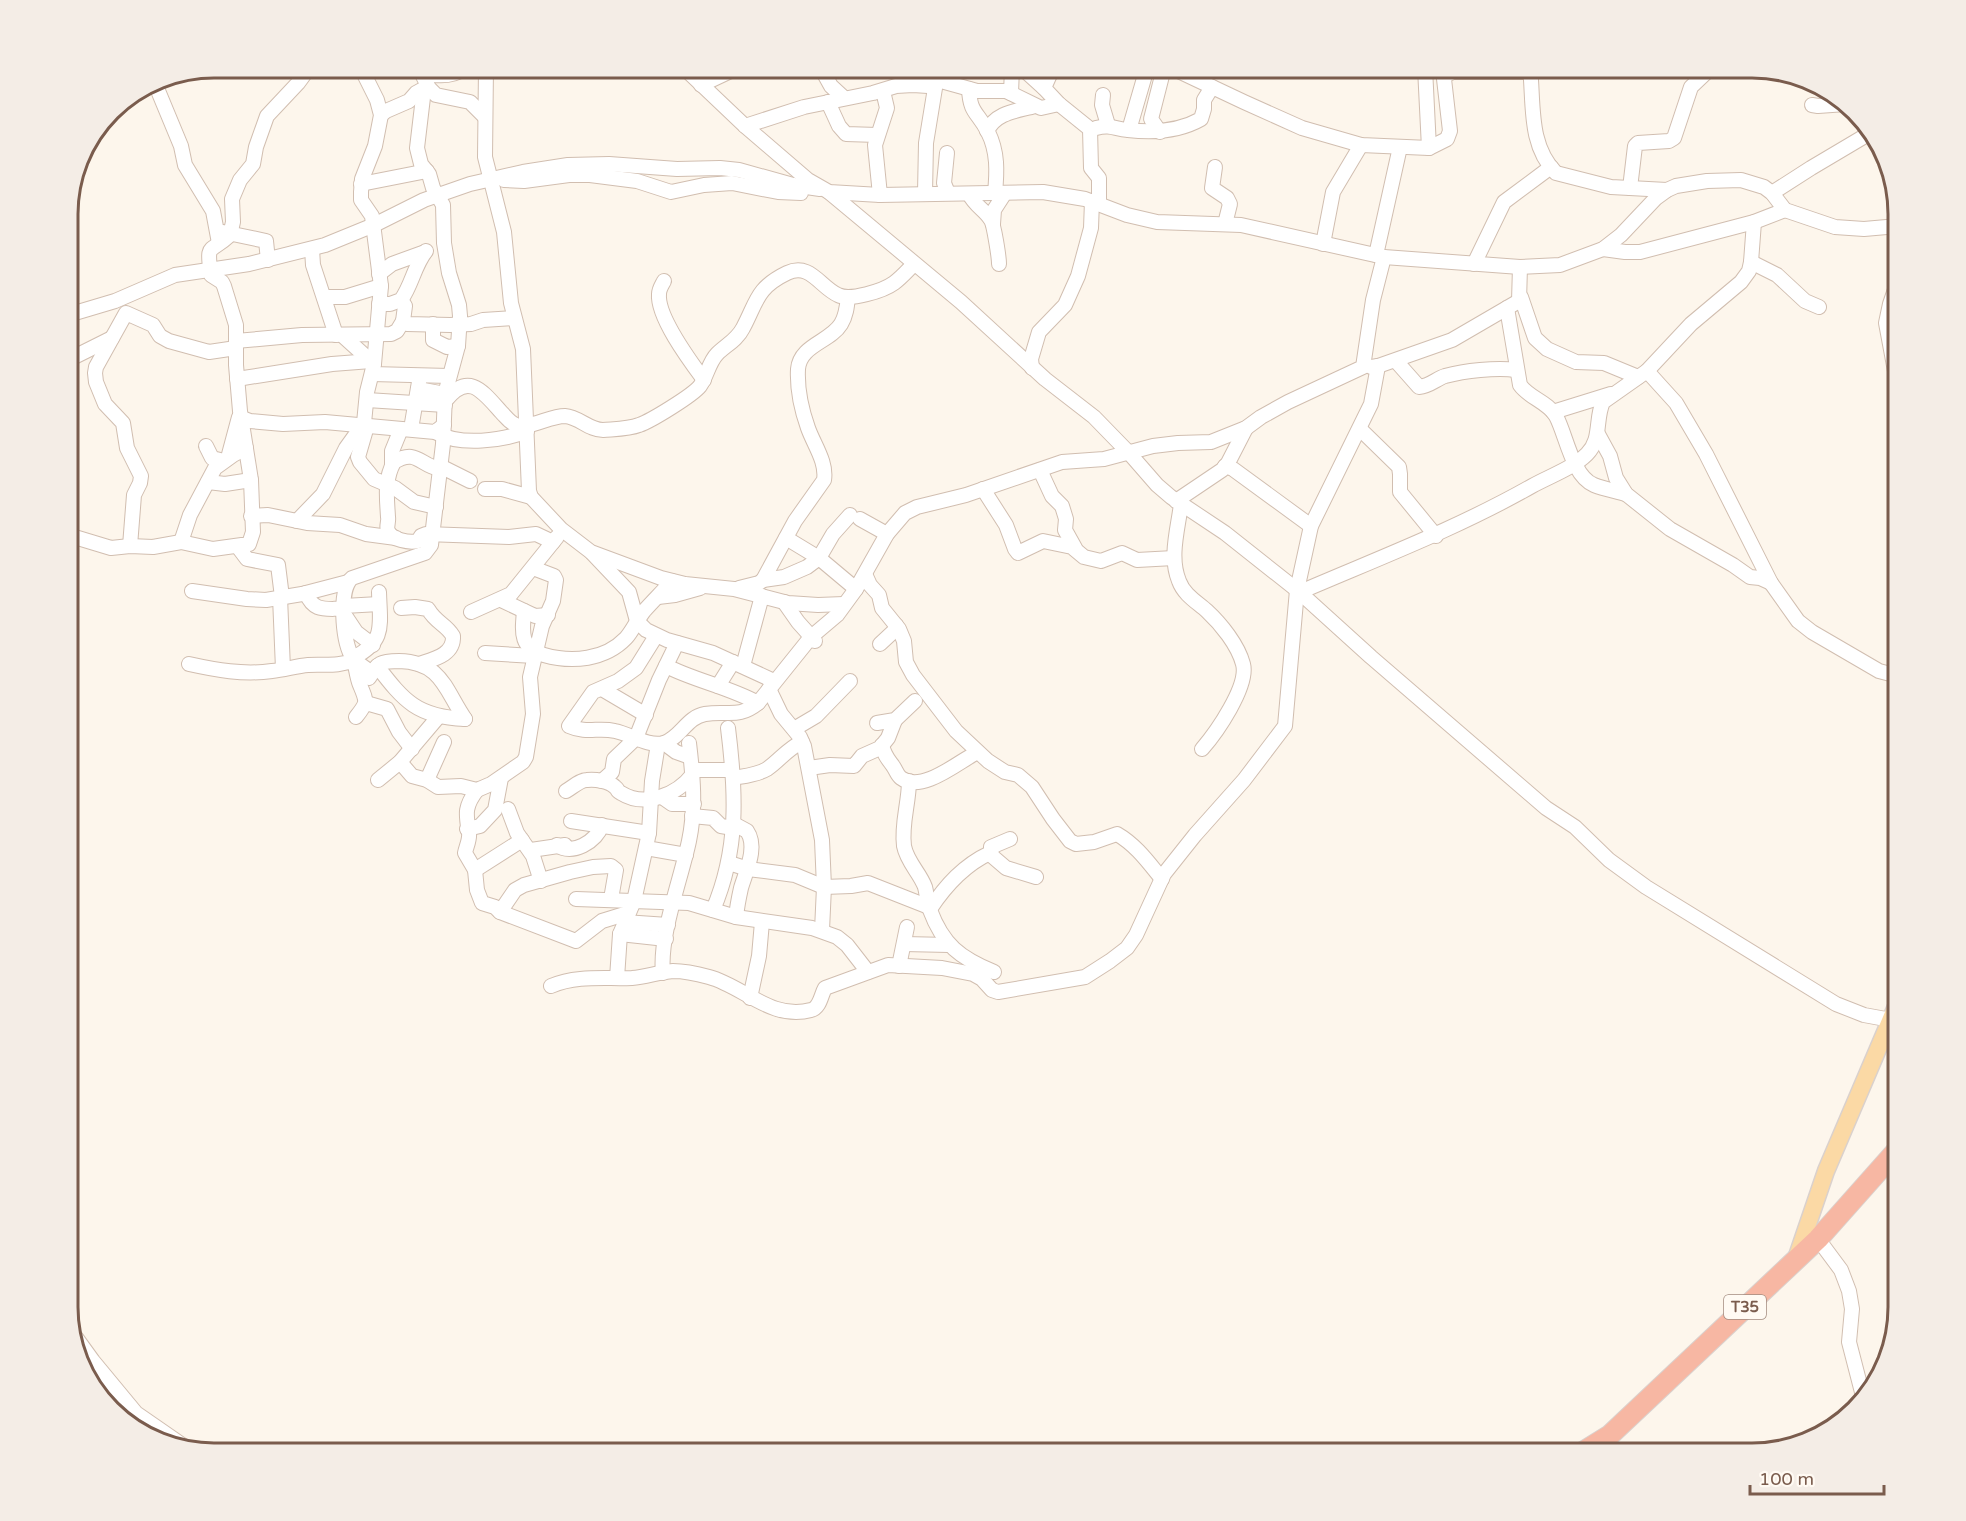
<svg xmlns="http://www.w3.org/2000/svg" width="1966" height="1521" font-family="'Varela Round',sans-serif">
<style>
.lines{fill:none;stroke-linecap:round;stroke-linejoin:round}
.minor-casing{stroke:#d1beb0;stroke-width:16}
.major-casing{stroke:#dad1cd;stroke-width:19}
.highway-casing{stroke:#dad1cd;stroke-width:22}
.minor{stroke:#fff;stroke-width:14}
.major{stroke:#fbd9a5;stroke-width:16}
.highway{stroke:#f7b7a3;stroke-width:20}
.labels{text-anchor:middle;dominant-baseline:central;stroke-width:5;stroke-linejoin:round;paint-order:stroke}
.shield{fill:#fffaf3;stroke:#a28b7f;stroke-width:1.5}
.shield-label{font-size:15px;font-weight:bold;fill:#7a5c4d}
.rim{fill:none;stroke:#7a5c4d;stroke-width:3}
</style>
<rect width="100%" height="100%" fill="#fdf6ec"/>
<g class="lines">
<defs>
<g id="minor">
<polyline points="415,68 421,72 429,88 436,95 470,102 484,116"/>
<polyline points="486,68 485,157 504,232 511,303 523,349 529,491 531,497 561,529 591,552 661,578 685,584 734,589 788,603 818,605 844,604"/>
<polyline points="684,68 745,126 808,180 829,192 880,195 1043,192 1085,199 1127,215 1157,222 1241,225 1384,257 1520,267 1560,265 1603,249 1621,235 1656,198 1667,190 1676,186 1707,181 1741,180 1764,187 1772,193 1785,210 1835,227 1864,229 1898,226"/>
<polyline points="821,68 831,86 844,98"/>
<polyline points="1022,68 1044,88"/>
<polyline points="1053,68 1044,88 1059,104 1090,129 1091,168 1099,178 1099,204"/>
<polyline points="1172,68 1244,102 1302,128 1361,145 1429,148 1447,139 1450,131 1444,79 1446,75 1453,72 1530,72 1544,68"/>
<polyline points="1425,68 1429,148"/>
<path d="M1530,68C1534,103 1528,145 1556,173L1611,187L1667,190"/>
<path d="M421,72C437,77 452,77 466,68"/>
<polyline points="154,81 181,146 185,165 213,211 219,243"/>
<polyline points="931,82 952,68"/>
<polyline points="701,85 737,68"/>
<path d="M969,89C970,114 978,112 988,132C998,152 997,172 995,193"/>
<polyline points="1011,93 1012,68"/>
<polyline points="1103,95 1102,105 1108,125"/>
<polyline points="828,102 839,126 846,134 877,135"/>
<polyline points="1812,105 1818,106 1846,104"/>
<polyline points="381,115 386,111 409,101 416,93 427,87"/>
<polyline points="745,126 804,107 873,93 896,86 913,85 928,86 941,81 977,91 1006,91 1041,108 1059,104"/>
<path d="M1096,128C1111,124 1114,129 1128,130C1153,133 1178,132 1201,119L1204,109V100L1212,87"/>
<polyline points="1129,130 1147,68"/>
<path d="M987,131C996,112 1017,111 1035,106"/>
<polyline points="1160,132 1151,119 1164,68"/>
<polyline points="947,153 944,183 948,193"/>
<polyline points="1215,167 1212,188 1227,198 1230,204 1225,224"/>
<polyline points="504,180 524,181 569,175 590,175 637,181 671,192 704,185 732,183 778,192 801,193"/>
<polyline points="361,184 427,171"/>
<polyline points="1630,188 1635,146 1638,143 1669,141 1674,138 1691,87 1711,68"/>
<polyline points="829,192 961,302 1045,379 1094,417 1130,454 1157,485 1171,497 1225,533 1297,590 1371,657 1546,808 1575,827 1609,860 1646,887 1836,1004 1864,1015 1891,1020"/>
<polyline points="925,193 926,143 936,82"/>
<polyline points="1772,193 1811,168 1870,133"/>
<path d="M969,194C976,207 984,209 991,220C994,225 999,257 999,264"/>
<polyline points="880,195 875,145 887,108 883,91"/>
<polyline points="993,224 994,210 1005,193"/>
<polyline points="223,232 266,241 268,260"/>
<polyline points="1323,244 1333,192 1361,145"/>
<polyline points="312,249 313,265 336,335"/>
<polyline points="1603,249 1625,252 1640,252 1754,222 1785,210"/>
<polyline points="1376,255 1400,147"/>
<polyline points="1751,262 1777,275 1805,301 1819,307"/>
<polyline points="1474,264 1504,202 1551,167"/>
<polyline points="379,274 392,264 425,252"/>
<path d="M664,281C662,285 659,289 659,294C657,317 690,361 704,380"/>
<polyline points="1898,281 1890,304 1886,323 1898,387"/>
<polyline points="324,297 345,297 381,286"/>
<polyline points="1521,297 1535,338 1547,349 1576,362 1604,363 1638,377"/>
<polyline points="401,300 405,306 403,321 407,324 450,325 471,324 483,320 514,318"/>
<path d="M379,304H390L401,300C412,285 414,266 426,251"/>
<path d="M1507,308L1520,385C1529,398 1548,402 1556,416C1566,434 1572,476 1594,485C1604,489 1616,491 1626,494"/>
<polyline points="68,315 115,301 175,275 249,264 325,245 374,225 424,200 470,184 523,172 568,165 609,164 677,169 720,168 739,170 793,185 820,189"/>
<polyline points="433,324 433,340 447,347 458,346"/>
<polyline points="342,335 374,364"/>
<polyline points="236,341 302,335 391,334 397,331 403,321"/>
<polyline points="68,360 112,338"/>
<path d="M1396,361L1419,387C1430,386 1436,379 1445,376C1464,371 1496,367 1516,370"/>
<polyline points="1371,367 1378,366 1452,340 1519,301 1520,267"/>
<polyline points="1032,368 1031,359 1039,332 1065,305 1078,276 1091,228 1092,201"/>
<polyline points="1647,371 1676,403 1706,454 1771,583 1798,621 1812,632 1879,671 1898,676"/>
<polyline points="372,374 449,376"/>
<polyline points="237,379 332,364 371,361"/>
<polyline points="418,389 445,394"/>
<polyline points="367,400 445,405"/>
<path d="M446,400C469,371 483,392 502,413C506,417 510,423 516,425C531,429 549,416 565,416C579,417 589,430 603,430C614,429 629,429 639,425C651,421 693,395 700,386C707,376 709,362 717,354C726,345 737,340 743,328C757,302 756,288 787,273C810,262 820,287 838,295C850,301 883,291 894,283C901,278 908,270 914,264"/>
<polyline points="1553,412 1611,394"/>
<polyline points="242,418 250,421 283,424 325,422 435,432 444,425"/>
<polyline points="367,426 358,457 360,462 374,479 395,488 414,502 436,507"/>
<polyline points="411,429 420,376"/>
<polyline points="1360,429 1399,467 1400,474 1400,492 1436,536"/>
<path d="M437,433C460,446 503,441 527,431"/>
<polyline points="1598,434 1610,456 1616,478 1626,494 1670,529 1733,565 1750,577 1760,578 1771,583"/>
<polyline points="206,446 212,458 224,461"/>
<polyline points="228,458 239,417"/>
<polyline points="392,464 392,451 401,429"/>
<polyline points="440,466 470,481"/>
<polyline points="1225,466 1233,469 1311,526"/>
<path d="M440,469C420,466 417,448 394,462C384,480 387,498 388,517C389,521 386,527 388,531C392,540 409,543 418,541L421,536L426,534L509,537L536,534L553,542"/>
<polyline points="1040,470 1052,496 1062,506 1066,519 1065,530 1075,548"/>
<polyline points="208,482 225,484 251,480"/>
<polyline points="485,489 502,489 531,497"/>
<polyline points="983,489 1006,525 1015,549 1018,553 1043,541 1072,547 1084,557 1101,561 1122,553 1137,560 1174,558"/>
<polyline points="1176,501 1222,470 1228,463 1246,428"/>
<path d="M1181,504C1178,529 1169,557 1179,581C1184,595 1197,602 1207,611C1221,624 1238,645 1243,664C1249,686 1216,733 1202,749"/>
<polyline points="251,516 268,515 307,523 340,525 366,534 396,538"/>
<polyline points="860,519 887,534"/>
<polyline points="297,521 323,494 346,448 364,423 367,392 374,364 381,286 372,216 361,200 361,192 362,179 375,146 381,115 377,100 361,68"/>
<path d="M68,535L111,548L130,546L153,547L181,542L213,549L249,544L253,532L251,480L240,411L236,365V325L224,286L222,282L211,275C206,241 210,254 230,235L233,222L232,199L240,180L253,164L256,147L267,116L298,83L309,68"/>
<polyline points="786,538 819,558 856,589"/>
<polyline points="181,542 190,515 215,468 233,455 246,448"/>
<polyline points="130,546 134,495 140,483 141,476 127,448 123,423 105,404 96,382 95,373 96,367 126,313 153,325 160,336 169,341 209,352 236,348"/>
<polyline points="238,547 247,559 278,565 282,597"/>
<polyline points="592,553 629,592 637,621 646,630 667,640 713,653 774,681"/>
<path d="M865,574L870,585L879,595L882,608L899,629L904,641L906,662L913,675L956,731L988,761L1005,772L1018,775L1032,787L1053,819L1070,841L1076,844L1094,842L1117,834C1136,845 1148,862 1162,879"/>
<polyline points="763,580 784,577 807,567 819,558 833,534 850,515"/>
<path d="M739,588L759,583L763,580L795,521L824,480C827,462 814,445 808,428C802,411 797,388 798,369C800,345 830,342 841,324C846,316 847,307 848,297"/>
<polyline points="192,591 247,599 266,600 302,594 348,582"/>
<path d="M1300,592C1379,558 1458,528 1532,486C1550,476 1573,468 1587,454C1602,439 1595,419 1603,402L1647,371L1691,324L1741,282L1749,271L1751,262L1754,222"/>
<path d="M306,593C314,613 326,608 344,609"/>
<polyline points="280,597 283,669"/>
<polyline points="658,597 675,595 700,588"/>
<polyline points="501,600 535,616 548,615"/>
<polyline points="784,602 798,622 815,641"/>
<polyline points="344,606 379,604"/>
<path d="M401,608L415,607L428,609C436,623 446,624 453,636C454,655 434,659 419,664"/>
<path d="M524,611C522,633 520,648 544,655C572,663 605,660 626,638C633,630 637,620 644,611C653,601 663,591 672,581"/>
<polyline points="471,612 511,594 557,537"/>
<polyline points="346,617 356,632 373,645"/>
<path d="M656,636L636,668L618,681L593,692L569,726C587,734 598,727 615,731C630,734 648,747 664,743C681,737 687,717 705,714C728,710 738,719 758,703L811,637L837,615L856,589L887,534L905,513L917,507L966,495L1062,462L1104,459L1153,446L1178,443L1211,442L1246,428L1261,417L1288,402L1363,367L1373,300L1384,257"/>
<polyline points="880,644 895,630 896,625"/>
<polyline points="485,653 534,656"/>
<path d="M353,658C386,641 380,626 379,592"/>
<path d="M189,664C216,670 243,675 272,671C284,670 296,666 308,665C324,664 339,667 354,660C356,668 357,678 360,685C367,702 368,702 356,717"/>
<path d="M377,666C404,701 417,717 465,719"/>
<path d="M666,666C696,681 729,687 758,703"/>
<polyline points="743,666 762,596"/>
<path d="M372,673C366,668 354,662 351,655C343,639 338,590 352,578L425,553L431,545L443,444L445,394L458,346L460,316L459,305L449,273L444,243L443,205L433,188L429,174L421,164L417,148L424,89"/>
<path d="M369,678C378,663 380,661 399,661C442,662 445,690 465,719"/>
<polyline points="718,686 733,662"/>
<polyline points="602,689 646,715"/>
<polyline points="769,689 781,714 800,737 804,746 822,840 824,887 822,930"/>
<polyline points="366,703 387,709 399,732 412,749"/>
<polyline points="877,723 895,720 915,701"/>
<polyline points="794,729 816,716 850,681"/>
<polyline points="664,743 676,752 690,757"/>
<path d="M882,745C884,755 888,759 893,766C896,770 897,775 901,778C921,793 956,764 974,754"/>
<polyline points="400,762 412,776 427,780 438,787 461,786 477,790 491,784 523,762 526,757 533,714 530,677 542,626 553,601 556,580 554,576 533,568"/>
<polyline points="809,768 830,765 854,766 862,756 880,748 888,738 895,720"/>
<polyline points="692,770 732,770"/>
<path d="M733,778C744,776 757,775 767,769C780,760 787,749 802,742"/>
<polyline points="378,780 400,762 439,716"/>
<polyline points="427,780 444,742"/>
<polyline points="602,781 612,772 614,759 636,738 659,680 677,643"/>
<path d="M909,781C909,803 901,824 904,846C907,862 920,873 925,887C927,894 927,903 930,910C943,945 960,958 994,972"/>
<path d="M477,790C464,807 466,814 469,833C470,840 466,847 465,853L475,870L477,890L482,903L495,907L500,912L576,941L602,921L628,913"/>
<path d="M566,791C573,787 580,780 587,780C595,779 609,781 615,787C620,791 615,790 621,793C645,808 677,795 693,774"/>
<polyline points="662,797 672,804 694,804"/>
<polyline points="508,809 517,833 533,856 541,881"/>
<polyline points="692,816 713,818 721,826 733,828"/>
<polyline points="571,821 649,833"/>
<path d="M734,824L747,831C758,847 746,871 741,888C739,897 737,907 736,917"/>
<polyline points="467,829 480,826 495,810 501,778"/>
<polyline points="1010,839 991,847 992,856 1006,868 1036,877"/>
<path d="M557,845C572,856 596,842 602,825"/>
<polyline points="646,848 686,855"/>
<polyline points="531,850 565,845"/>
<polyline points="729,863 748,869 795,875 824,887 851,886 868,883 929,907"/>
<polyline points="475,870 522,840"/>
<polyline points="576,899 689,903 736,917 812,928 837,937 847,945 868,972"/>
<path d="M930,909C946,885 964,865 990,853"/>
<path d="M713,910C739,849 736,792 728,728"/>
<polyline points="500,912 515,890 524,885 570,872 593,867 611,866 616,870 611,899"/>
<polyline points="624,922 668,925"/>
<polyline points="620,934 666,939"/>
<polyline points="904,944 949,945"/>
<polyline points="899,966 907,927"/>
<path d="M663,973C659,936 681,879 689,841C696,808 693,776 689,743"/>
<polyline points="617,978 620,934 634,901 649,833 652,781 658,744"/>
<path d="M551,986C577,975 604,979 632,978C646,977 659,972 673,971C685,971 698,974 709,977C743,986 772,1021 811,1010C820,1008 821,995 825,988L888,965L942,968L973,974L982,979L992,990L998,992L1085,977L1110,961L1127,948L1136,935L1164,874L1195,835L1244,780L1285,726L1297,590L1311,526L1371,404L1378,366"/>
<polyline points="750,998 759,956 762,922"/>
<polyline points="1818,1239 1841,1270 1849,1291 1852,1309 1849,1342 1864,1400"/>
<polyline points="72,1332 93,1361 136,1413 188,1449"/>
</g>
<polyline id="major" points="1796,1259 1826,1171 1898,1002"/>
<polyline id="highway" points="1581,1453 1610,1435 1818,1239 1898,1149"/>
</defs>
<use href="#minor" class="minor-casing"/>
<use href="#major" class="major-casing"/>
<use href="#highway" class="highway-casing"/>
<use href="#minor" class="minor"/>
<use href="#major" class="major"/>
<use href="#highway" class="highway"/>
</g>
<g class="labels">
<rect class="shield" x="1724" y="1295" width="42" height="24" rx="4.5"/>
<g class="shield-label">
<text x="1745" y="1307">T35</text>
</g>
</g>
<path d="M0 0H1966V1521H0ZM214 78H1752A136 136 0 0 1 1888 214V1307A136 136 0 0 1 1752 1443H214A136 136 0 0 1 78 1307V214A136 136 0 0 1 214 78Z" fill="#f4ede6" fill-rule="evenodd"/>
<path class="rim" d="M214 78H1752A136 136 0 0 1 1888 214V1307A136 136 0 0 1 1752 1443H214A136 136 0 0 1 78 1307V214A136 136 0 0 1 214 78Z"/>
<path d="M1750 1485v9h134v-9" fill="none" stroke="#7a5c4d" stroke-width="3"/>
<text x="1759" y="1485" font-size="18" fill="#7a5c4d" stroke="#fffaf3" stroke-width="4.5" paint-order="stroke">100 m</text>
</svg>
